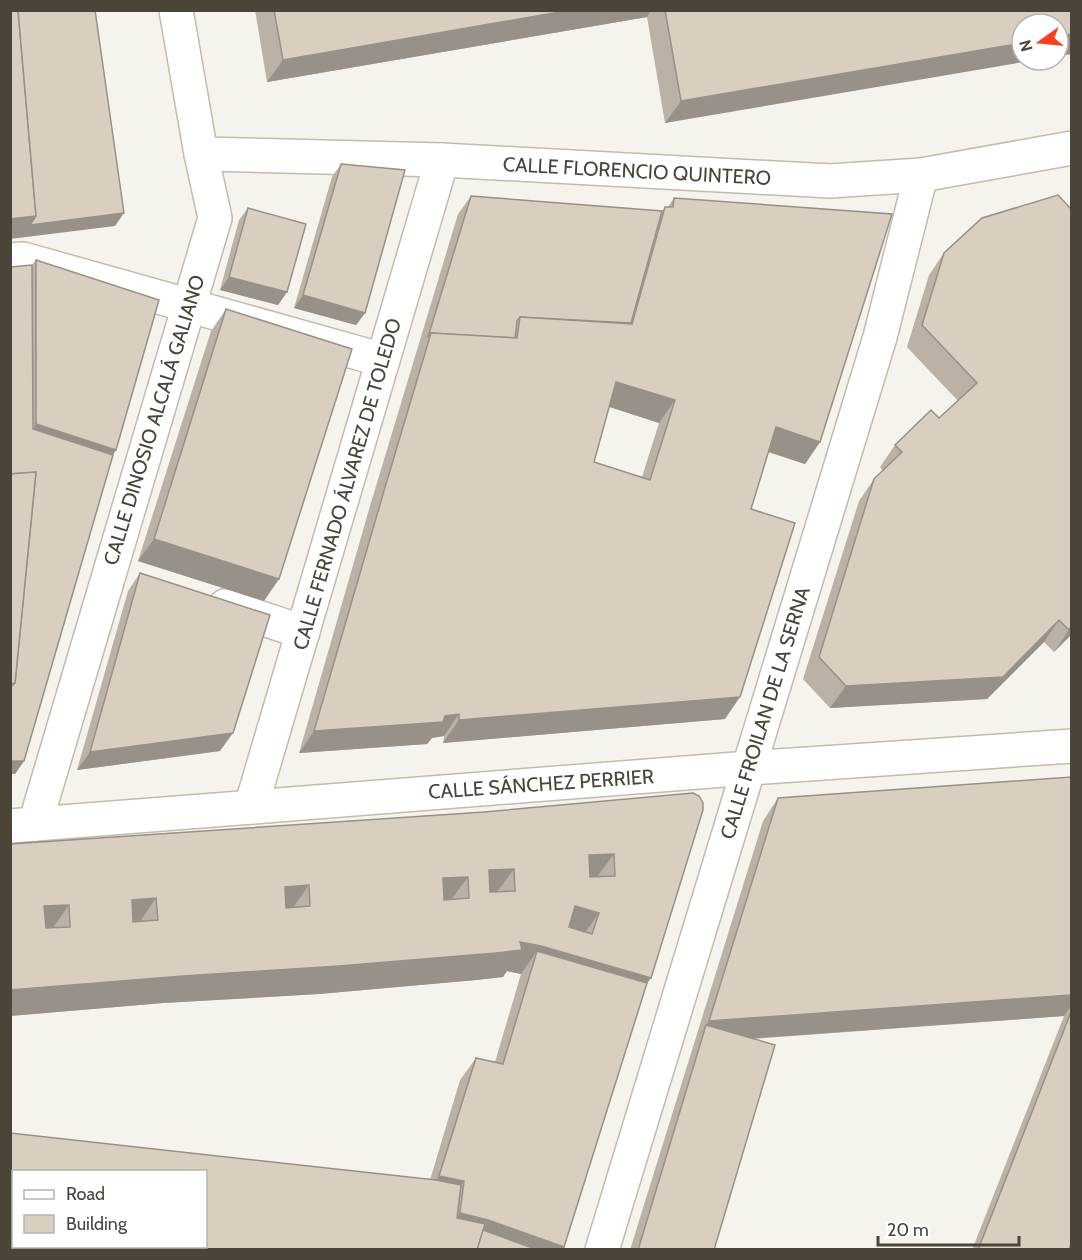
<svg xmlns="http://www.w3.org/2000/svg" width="1082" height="1260" font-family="Cabin,sans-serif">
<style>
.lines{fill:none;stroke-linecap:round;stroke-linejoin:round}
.minor-casing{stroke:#c2bbae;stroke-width:36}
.minor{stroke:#fff;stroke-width:33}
.wall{fill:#bab2a6;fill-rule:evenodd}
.shaded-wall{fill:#979187}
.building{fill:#d8cfc1;stroke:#979187;stroke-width:1.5;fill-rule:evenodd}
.labels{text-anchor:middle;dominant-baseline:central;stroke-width:5;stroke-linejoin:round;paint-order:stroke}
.street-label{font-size:20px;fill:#4b4439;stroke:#fff}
</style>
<rect width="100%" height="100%" fill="#f6f3ec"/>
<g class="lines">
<defs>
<g id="minor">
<polyline points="201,154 442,160 830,181 921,175 1072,148"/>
<polyline points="10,260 23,259 383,360"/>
<polyline points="225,606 303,632"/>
<polyline points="251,807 442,160"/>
<polyline points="35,824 215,218 201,154 176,10"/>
<polyline points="10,826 749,768 1072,746"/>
<polyline points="602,1250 880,337 921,175"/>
</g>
</defs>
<use href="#minor" class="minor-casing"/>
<use href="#minor" class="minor"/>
</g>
<g class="wall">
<polygon points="255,10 1071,10 1071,54 1058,56 1058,24 665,123 647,17 267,82"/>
<polygon points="341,164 365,313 356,325 294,308 332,177"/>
<path d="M471,196L662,211L665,207H668L674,198L820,442L805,464L768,452L751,509L725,719L443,743L444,736L432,738L427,744L299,753L370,506L458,214ZM609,407L659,423L642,477L594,462Z"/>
<polygon points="248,208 287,292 278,305 220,290 239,220"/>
<polygon points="944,253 1071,635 1054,652 1044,642 987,699 830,708 803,679 859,501 874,479 883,471 880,467 895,445 939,418 958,401 907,347 929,275"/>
<polygon points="36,260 116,450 113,455 24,761 15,774 32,265"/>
<polygon points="226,309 264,601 138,561 211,331"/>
<polygon points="140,573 220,751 77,770 128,591"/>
<polygon points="1071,777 1071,1244 1069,1250 972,1250 1064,1016 753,1039 714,1250 630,1250 763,821 778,798"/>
<polygon points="693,793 647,983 564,1247 10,1250 430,1180 460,1080 476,1058 495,1062 521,974 507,971 503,977 476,980 319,994 163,1003 10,1016 10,844 484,812"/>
</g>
<g class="shaded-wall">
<polygon points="571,10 651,10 647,17 267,82 283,60"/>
<polygon points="1071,34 1071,54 1058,56 1058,37"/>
<polygon points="1022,43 1022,60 1035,60 665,123 681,101"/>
<polygon points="124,213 115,226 10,239 10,219 36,216"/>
<polygon points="229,277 287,292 278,305 220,290"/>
<polygon points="303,295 365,313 356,325 294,308"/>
<polygon points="616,382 675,400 659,423 601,404"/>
<polygon points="36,424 116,450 104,468 24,442"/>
<polygon points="776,427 820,442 805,464 760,449"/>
<polygon points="154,539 279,579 264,601 138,561"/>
<polygon points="1059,620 1044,642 987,699 830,708 846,686"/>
<polygon points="1071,627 1071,635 1054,652 1069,630"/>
<polygon points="740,697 725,719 443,743 459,720"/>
<polygon points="459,714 444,736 432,738 427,744 299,753 314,731 445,716"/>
<polygon points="233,733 220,751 77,770 90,752"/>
<polygon points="10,761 24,761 15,774 10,774"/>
<polygon points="614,854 594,881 569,883 589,855"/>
<polygon points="514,869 494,896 470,898 489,870"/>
<polygon points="468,877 448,904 423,906 443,878"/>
<polygon points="309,885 290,912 266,914 285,887"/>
<polygon points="156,898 137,926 113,927 132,900"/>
<polygon points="69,905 50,932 25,934 44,906"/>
<polygon points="575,906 599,913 579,941 555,933"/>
<polygon points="520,942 541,946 651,978 632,1005 537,951 521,974 507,971 503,977 476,980 319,994 163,1003 10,1016 10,990"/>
<polygon points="1071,995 1071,1006 1064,1016 701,1042 706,1025 694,1043 709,1021"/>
<polygon points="439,1176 464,1181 448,1204 424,1198"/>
<polygon points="460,1213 488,1220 564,1247 562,1250 492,1250 444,1236"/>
</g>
<g class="building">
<polygon points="10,10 18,10 36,216 10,219"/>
<polygon points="18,10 95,10 124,213 30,225 36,216"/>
<polygon points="274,10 571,10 283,60"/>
<polygon points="665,10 1071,10 1071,34 1058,37 1058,24 1022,24 1022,43 681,101"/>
<polygon points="341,164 405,170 365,313 303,295"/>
<polygon points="1058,195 1071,209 1071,627 1069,630 1059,620 1003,677 846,686 819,657 874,479 902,452 895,445 931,410 939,418 977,383 922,325 944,253 982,218"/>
<polygon points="471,196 662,211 631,323 520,317 517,321 515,338 431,333 428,337"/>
<path d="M674,198L892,214L820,442L776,427L751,509L795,523L740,697L459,720V714L445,716L443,722L314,731L386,484L431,333L517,338L520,317L632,324L665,207H673ZM616,382L675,400L650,480L594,462Z"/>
<polygon points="248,208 306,224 287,292 229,277"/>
<polygon points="36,260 159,300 116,450 36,424"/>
<polygon points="32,265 33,429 113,455 24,761 10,761 10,688 15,683 36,472 10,474 10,267"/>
<polygon points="226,309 352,349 279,579 154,539"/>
<polygon points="36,472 15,683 10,684 10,474"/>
<polygon points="140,573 270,615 233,733 90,752"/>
<polygon points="1071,777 1071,995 709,1021 778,798"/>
<path d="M693,793L699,796L703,803V810L651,978L541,946L520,942L522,950L496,953L339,966L183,976L10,990V844L484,812ZM614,854L615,876L590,877L589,855ZM514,869L515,891L490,892L489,870ZM468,877L469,898L444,900L443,878ZM309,885L310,906L286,908L285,887ZM156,898L158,920L133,922L132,900ZM69,905L70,927L46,928L44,906ZM575,906L599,913L592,934L569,927Z"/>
<polygon points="537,951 647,983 564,1247 488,1220 460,1213 464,1181 439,1176 476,1058 503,1064"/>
<polygon points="1071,1012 1071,1244 1069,1250 978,1250"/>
<polygon points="706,1025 775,1045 714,1250 638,1250"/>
<path d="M10,1133L436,1180L461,1185L457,1218L485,1224L477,1250H10ZM14,1172H206V1246H14Z"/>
<polygon points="483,1230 538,1250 477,1250"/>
</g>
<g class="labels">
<g class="street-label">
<text transform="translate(637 171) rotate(3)">CALLE FLORENCIO QUINTERO</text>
<text transform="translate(154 420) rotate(-73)">CALLE DINOSIO ALCALÁ GALIANO</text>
<text transform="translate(347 484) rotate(-74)">CALLE FERNADO ÁLVAREZ DE TOLEDO</text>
<text transform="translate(765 713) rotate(-73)">CALLE FROILAN DE LA SERNA</text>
<text transform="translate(541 784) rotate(-4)">CALLE SÁNCHEZ PERRIER</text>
</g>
</g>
<rect width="1082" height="1260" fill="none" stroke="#4b4439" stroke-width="24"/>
<rect x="12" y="1170" width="195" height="78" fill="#ffffff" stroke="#b7b4b0" stroke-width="1.5"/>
<rect x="24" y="1190" width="30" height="9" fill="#ffffff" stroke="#b7b4b0" stroke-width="1.5"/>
<text x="66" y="1200" font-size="18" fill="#4b4439">Road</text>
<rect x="24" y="1215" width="30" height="18" fill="#d8cfc1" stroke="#b7b4b0" stroke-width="1.5"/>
<text x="66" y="1230" font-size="18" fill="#4b4439">Building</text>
<g transform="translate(1040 42) rotate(255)"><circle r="28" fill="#ffffff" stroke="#b7b4b0" stroke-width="1.5"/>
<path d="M0-4.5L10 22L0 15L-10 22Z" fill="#fc3f1d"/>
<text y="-9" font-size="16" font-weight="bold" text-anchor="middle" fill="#4b4439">N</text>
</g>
<path d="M878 1236v9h141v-9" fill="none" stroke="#4b4439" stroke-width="3"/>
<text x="887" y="1236" font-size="18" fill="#4b4439" stroke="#ffffff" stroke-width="4.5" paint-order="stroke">20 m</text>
</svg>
